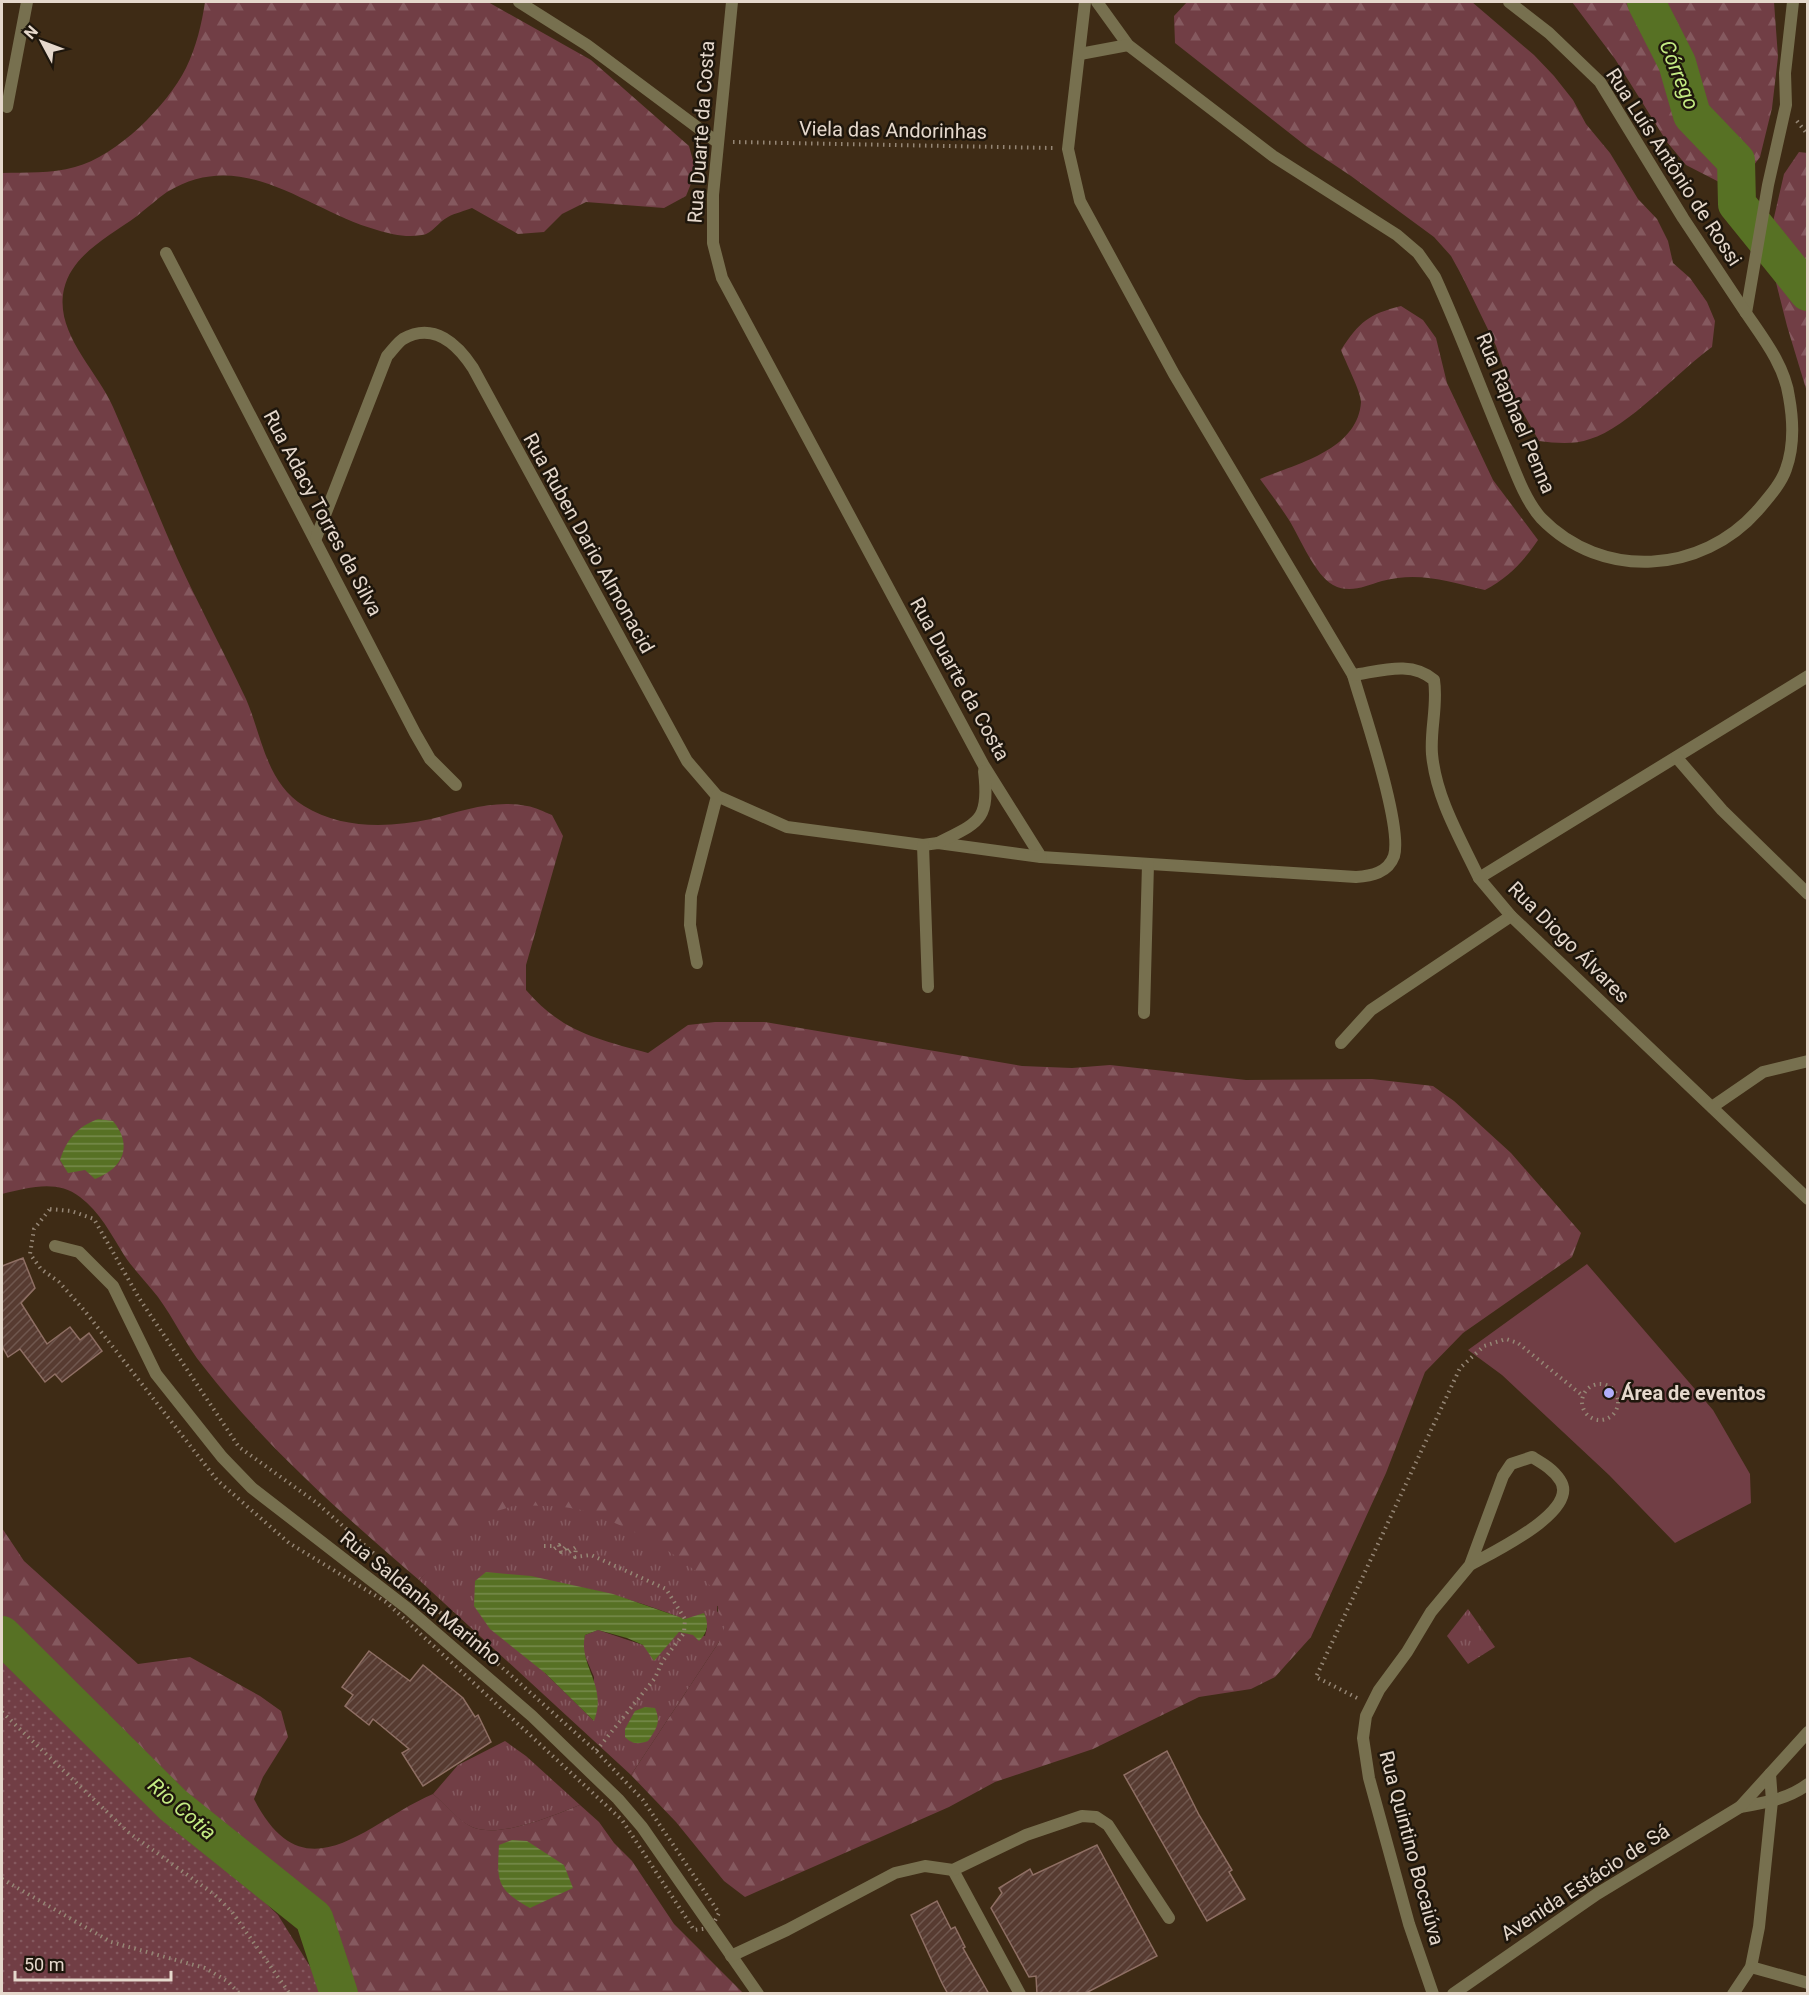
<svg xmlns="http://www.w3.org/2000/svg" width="1809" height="1995" font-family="Roboto,sans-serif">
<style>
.grass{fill:url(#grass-dots)}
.forest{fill:url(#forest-firs)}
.park{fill:url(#park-tufts);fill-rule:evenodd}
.garden{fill:#713e45}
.water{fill:url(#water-rules)}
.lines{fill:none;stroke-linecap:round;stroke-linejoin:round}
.river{stroke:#577124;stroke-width:38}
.building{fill:url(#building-hatch);stroke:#8f6f64;stroke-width:1.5}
.path{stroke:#958675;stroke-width:4;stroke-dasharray:1.5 4.5;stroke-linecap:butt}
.minor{stroke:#77704f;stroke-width:12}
.poi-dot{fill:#b1adfa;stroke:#1e160c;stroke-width:2}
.labels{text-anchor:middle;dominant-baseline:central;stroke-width:5;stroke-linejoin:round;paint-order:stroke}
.street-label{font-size:20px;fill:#e5d8cc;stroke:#1e160c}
.poi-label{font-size:20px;font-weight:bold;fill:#e5d8cc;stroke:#1e160c;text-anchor:start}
.water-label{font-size:21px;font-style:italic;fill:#c4eb83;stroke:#1e160c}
</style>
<defs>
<pattern id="grass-dots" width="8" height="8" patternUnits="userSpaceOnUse" patternTransform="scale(1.5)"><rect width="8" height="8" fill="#713e45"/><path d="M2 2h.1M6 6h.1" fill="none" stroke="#85595f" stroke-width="1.8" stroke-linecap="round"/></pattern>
<pattern id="forest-firs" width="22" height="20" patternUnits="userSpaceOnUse" patternTransform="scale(1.5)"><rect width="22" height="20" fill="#713e45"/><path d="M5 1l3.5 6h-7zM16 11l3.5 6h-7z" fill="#85595f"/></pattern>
<pattern id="park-tufts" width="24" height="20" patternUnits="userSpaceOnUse" patternTransform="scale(1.5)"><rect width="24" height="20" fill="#713e45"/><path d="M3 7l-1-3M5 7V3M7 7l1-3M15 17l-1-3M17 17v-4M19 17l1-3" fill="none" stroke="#85595f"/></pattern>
<pattern id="water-rules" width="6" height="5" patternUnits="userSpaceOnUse" patternTransform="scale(1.5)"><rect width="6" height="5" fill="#577124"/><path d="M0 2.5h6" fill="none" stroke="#778b4d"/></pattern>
<pattern id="building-hatch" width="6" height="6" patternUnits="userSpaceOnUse" patternTransform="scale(1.5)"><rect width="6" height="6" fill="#573b31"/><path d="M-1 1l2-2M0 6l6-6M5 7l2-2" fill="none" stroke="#6f574e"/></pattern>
</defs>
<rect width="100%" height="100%" fill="#3e2b15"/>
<polygon class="grass" points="2,1660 130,1772 278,1915 311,1968 322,1993 2,1993"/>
<g class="forest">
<path d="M205,2H488L591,60L689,146L696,171L686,196L664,208L586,202L562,214L544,232L518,234L472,208C465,211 455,213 448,217C438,222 432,234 422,235C406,238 391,234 377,230C307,211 244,145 167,192C157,199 147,208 137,216C110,236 72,254 64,289C54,333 97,370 113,407C135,457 155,508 177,558C199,606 224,652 246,699C262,736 266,783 304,806C341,829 388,828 431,819C461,811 495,799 527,806C535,807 544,812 552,815L563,836L526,965V990C562,1032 597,1039 648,1053L688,1025L715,1022H765L1022,1066L1072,1068L1110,1065L1246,1080L1372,1079L1433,1086L1454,1101L1511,1153L1581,1233L1572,1257L1463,1333L1425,1372L1386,1473L1311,1637L1275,1677L1251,1689L1199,1697L1093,1749L995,1782L949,1807L745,1897L724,1881L676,1822L631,1775L719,1642L718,1606L437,1562L419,1580C340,1512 268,1449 203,1366C186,1345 174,1319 158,1297C147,1283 134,1270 124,1255C111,1234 100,1212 80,1197C56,1179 29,1188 2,1194V173C26,172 51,174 75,167C117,156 167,106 186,68C196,48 202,23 205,2Z"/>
<path d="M1187,2H1472L1534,55L1554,76L1573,100L1586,124L1610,153L1638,199L1657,219L1668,241L1673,263L1690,278L1707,302L1715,321L1712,347C1677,372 1628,428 1590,439C1573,445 1556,443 1539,441L1513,395L1496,346L1462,276L1451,256L1434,237L1351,176L1306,146L1175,43L1174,16Z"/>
<polygon points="1572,2 1774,2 1778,57 1772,108 1760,157 1745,177 1721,183 1686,165 1667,142 1615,59"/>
<polygon points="1799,152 1808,153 1807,392 1787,326 1768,251 1772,226 1784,174"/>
<path d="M1401,306L1423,320L1436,338L1447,383L1493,480L1538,540C1523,562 1509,577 1485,590C1448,582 1420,571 1382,581C1365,586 1350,594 1333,585C1315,575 1300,538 1289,520C1280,506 1270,493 1260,479C1296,464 1358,450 1361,402C1361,392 1345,361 1341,350C1359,322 1369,314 1401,306Z"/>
<path d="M2,1528L24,1561L138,1664L190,1657L260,1696L281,1711L288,1737L263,1777L254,1799C305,1899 367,1822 433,1794C445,1804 459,1821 472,1827C500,1839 554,1815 580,1805L599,1822L614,1843L632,1861L674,1924L743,1993H353L326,1924L302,1893L226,1826L183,1798L125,1748L90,1709L33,1656L2,1615Z"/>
</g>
<g class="park">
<path d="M516,1505C537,1506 561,1505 581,1510C620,1522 698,1560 718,1597L717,1611L726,1623L719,1642L631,1775L419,1580L475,1518ZM579,1587C624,1596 665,1611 707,1628L705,1636L679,1632L643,1645L598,1630L585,1635L582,1649L594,1677L593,1720L545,1673Z"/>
<polygon points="1468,1609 1495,1647 1468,1664 1447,1636"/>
<path d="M505,1741L526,1756L580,1805C554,1815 500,1839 472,1827C459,1822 445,1804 433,1794L458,1765Z"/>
</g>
<polygon class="garden" points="1587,1264 1713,1410 1750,1474 1751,1503 1675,1543 1609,1475 1502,1375 1468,1350"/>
<g class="water">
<path d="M98,1119L113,1121C133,1145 124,1168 95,1179L85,1170L68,1173L60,1160C67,1139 77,1127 98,1119Z"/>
<path d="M486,1572L531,1576L613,1594L685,1619L704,1613C709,1623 708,1633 699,1641L693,1635L679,1632L654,1661L643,1645L627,1638L598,1630L585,1635C578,1666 608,1685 594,1721L545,1673L490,1629L474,1606L475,1581Z"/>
<path d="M645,1707L655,1708C661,1722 657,1728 648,1741C639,1744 633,1745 625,1737V1729L635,1711Z"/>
<path d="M512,1840L527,1841L564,1865L573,1888L530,1908C496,1889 497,1881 499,1845Z"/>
</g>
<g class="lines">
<g class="river">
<polyline points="1646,2 1677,63 1692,115 1736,161 1737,204 1808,292"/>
<polyline points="2,1635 173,1805 314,1918 339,1994"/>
</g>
</g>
<g class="building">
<polygon points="23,1258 35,1288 21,1303 47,1344 70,1327 80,1340 89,1333 102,1351 62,1382 55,1374 45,1382 20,1349 8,1357 2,1346 2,1266"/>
<polygon points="369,1651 410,1681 423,1665 463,1698 475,1717 478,1715 491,1742 423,1786 402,1753 409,1749 373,1719 369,1725 345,1706 353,1695 342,1687"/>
<polygon points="1167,1751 1199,1815 1232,1870 1229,1872 1245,1899 1207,1921 1124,1775"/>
<polygon points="1097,1845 1157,1956 1084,1994 1037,1994 1036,1976 1029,1977 991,1908 1002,1893 999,1888 1030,1869 1033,1875"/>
<polygon points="937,1901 951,1929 955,1927 965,1947 963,1948 989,1994 948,1994 942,1983 911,1915"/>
</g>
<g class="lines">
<g class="path">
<polyline points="1797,121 1808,135"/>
<polyline points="733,142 1053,148"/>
<polygon points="50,1209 71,1211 94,1219 139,1298 239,1447 317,1503 596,1751 643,1800 719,1913 711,1928 694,1930 622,1820 386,1602 289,1543 217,1480 84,1310 59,1282 41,1269 30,1254 34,1229"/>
<circle cx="1600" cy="1402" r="18"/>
<polyline points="544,1546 552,1546 554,1549 559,1545 561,1552 566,1546 568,1553 576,1547 575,1557 591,1555 666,1589 685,1619 684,1633 662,1662 655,1678 596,1751"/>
<polyline points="1357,1698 1316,1677 1460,1368 1484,1346 1506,1339 1518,1343 1583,1396"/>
<polyline points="2,1712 128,1832 215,1895 232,1912 290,1994"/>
<polyline points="2,1879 111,1942 205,1968 227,1981 240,1994"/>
</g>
<g class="minor">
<polyline points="519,2 587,45 717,142"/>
<path d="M732,2L713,195V243L722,278L984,766L1041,857L1356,877C1371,876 1388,873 1394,856C1403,826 1363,710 1353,675"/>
<path d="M1085,2L1068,149L1080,201L1174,374L1353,675C1381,671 1411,660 1434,680C1438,705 1430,729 1432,754C1436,798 1460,838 1479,878"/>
<path d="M1097,2L1128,45L1273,156L1397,235L1418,253L1435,277C1461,334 1482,392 1506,449C1515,471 1525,500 1541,518C1602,581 1702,574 1758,510C1768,498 1781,484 1786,469C1794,447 1793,419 1789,397C1785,366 1763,338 1746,313L1768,185L1786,105L1785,73L1793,2"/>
<polyline points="1509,2 1549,33 1600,82 1683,218 1746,313"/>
<polyline points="1080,54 1128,45"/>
<polyline points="7,107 27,2"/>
<polyline points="166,253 415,733 430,759 456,785"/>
<path d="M316,538L387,356C392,351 397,343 403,339C434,321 458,345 473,368L687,761L717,796L787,827L923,845L938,843L1041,857"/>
<polyline points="1808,676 1479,878 1511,916 1808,1199"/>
<polyline points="1677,758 1722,810 1808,894"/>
<path d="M938,843C979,822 990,821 984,771"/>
<polyline points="923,845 928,987"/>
<polyline points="697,963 690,925 691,896 717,796"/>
<polyline points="1144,1013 1148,864"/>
<polyline points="1341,1043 1371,1010 1511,916"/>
<polyline points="1712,1107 1763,1072 1808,1061"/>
<polyline points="55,1246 79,1252 113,1286 156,1374 222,1457 252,1488 407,1608 532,1716 618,1799 642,1827 758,1994"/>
<path d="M1740,1807C1764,1803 1788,1799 1808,1784"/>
<polyline points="953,1870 1020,1994"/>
<polyline points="731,1956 787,1930 895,1873 925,1866 953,1870 1026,1835 1082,1816 1096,1817 1108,1825 1169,1918"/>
<polyline points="1751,1967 1808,1983"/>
<path d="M1433,1994L1409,1924L1369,1778L1363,1738L1366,1716L1379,1690L1407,1652L1431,1612L1470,1565L1503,1476L1511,1464L1532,1457C1542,1463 1553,1469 1560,1480C1581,1511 1491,1553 1470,1565"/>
<polyline points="1453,1994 1597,1894 1740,1807 1808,1732"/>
<polyline points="1733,1994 1751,1967 1759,1927 1772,1801 1770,1774"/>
</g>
</g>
<circle class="poi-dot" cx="1609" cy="1393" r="6"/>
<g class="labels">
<g class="street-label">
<text transform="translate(893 130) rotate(1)">Viela das Andorinhas</text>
<text transform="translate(701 132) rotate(-86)">Rua Duarte da Costa</text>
<text transform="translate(1674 167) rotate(57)">Rua Luís Antônio de Rossi</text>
<text transform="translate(1516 413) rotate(67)">Rua Raphael Penna</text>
<text transform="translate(323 513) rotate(62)">Rua Adacy Torres da Silva</text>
<text transform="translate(589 543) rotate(61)">Rua Ruben Dario Almonacid</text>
<text transform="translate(960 679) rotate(61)">Rua Duarte da Costa</text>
<text transform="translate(1569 942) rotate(45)">Rua Diogo Álvares</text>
<text transform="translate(421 1598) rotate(39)">Rua Saldanha Marinho</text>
<text transform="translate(1412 1848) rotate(75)">Rua Quintino Bocaiúva</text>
<text transform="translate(1585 1882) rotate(-33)">Avenida Estácio de Sá</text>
</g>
<g class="poi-label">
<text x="1621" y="1393">Área de eventos</text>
</g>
<g class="water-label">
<text transform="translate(1679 75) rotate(68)">Córrego</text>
<text transform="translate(182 1809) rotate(41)">Rio Cotia</text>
</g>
</g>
<rect width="1809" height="1995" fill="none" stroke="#e5d8cc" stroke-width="6"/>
<g transform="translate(42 42) rotate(311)" stroke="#1e160c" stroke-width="4.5" paint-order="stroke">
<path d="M0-4.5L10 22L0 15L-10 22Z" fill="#e5d8cc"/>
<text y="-9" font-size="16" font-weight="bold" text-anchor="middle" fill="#e5d8cc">N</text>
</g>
<path d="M15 1971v9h156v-9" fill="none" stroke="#e5d8cc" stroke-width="3"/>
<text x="24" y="1971" font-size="18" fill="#e5d8cc" stroke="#1e160c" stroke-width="4.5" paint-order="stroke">50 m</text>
</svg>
